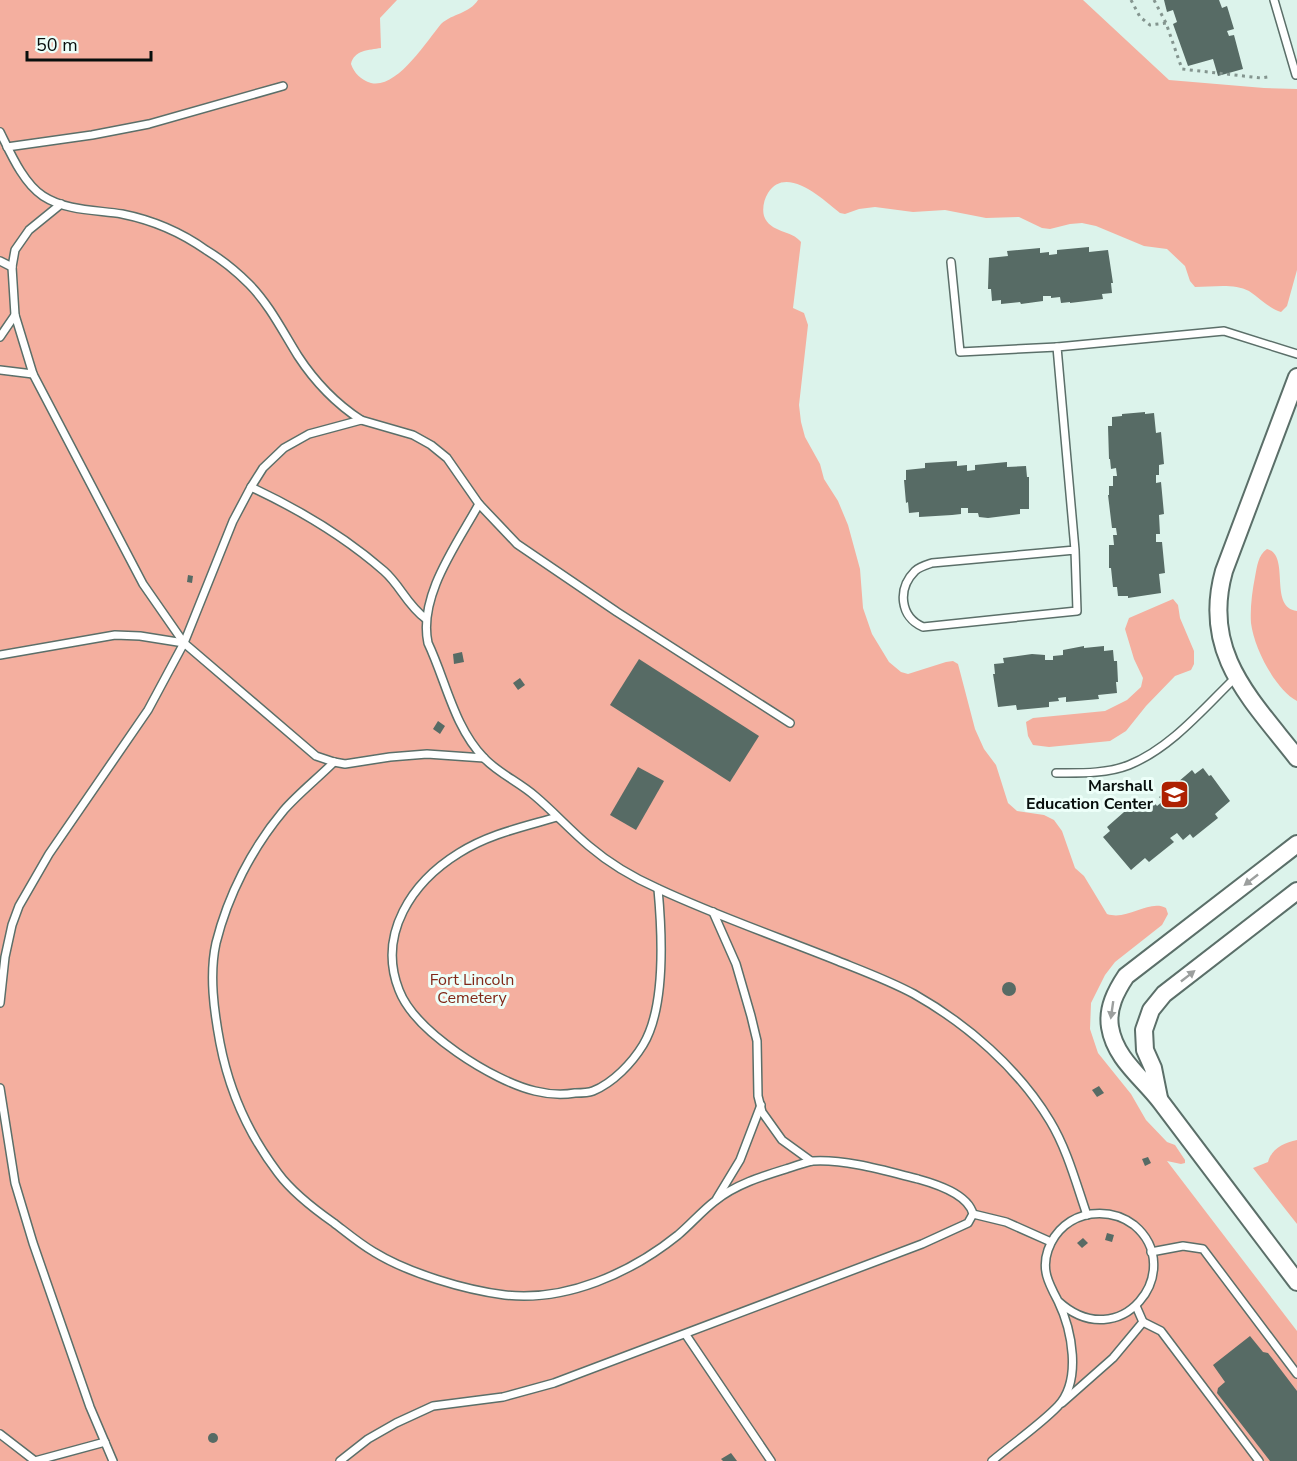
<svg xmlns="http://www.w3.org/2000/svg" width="1297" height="1461" font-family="'Nunito Sans',sans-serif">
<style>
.green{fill:#f4af9f}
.building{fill:#576b65}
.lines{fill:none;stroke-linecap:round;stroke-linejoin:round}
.service-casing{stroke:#5b6f69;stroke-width:10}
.tertiary-casing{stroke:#5b6f69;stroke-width:20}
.path{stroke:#84958f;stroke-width:3;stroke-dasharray:3 4.5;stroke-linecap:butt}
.service{stroke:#fff;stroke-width:7}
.tertiary{stroke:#fff;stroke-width:16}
.oneway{fill:#9c9f9e}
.labels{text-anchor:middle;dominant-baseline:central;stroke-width:6;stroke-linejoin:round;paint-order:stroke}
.poi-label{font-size:16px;font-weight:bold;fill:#080f0d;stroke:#edfff9;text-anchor:end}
.park-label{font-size:16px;fill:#812717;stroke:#edfff9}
</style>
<rect width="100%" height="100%" fill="#dcf3eb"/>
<g class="green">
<path d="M0,0H397L380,18L381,48C369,50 354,50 351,64C354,73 361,80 371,83C397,89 426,42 441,24C453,13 469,14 478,0H1083L1169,80L1264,88L1297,89V270L1287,306L1281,312C1268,308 1260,298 1249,291C1234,283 1212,287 1195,287L1190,281L1185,266L1167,249L1144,246L1096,226L1082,223L1070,224L1050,229L1042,228L1019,217L986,218L945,210L913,212L875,207L859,209L845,214L840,213C824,200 786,164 768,193C764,199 762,209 764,216C770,233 792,230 801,242L793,308L804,313L808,325L799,405L801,422L805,437L820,464L824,479L838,501L848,525L860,569L863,608L872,634L889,662L901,672L908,674L946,662L953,661L958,664L975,729L984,749L996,765L1008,803L1017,811L1044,815L1054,820L1062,831L1075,868L1084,876L1107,914C1128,921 1149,899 1166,908L1168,914L1162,925L1115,962L1105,975L1091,1003L1090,1029L1098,1053L1131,1094L1146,1120L1167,1142L1175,1145L1185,1160V1163L1181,1164L1167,1161L1297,1331V1461H0Z"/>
<path d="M1267,549C1291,555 1268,608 1297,611V701C1275,689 1254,648 1251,623C1250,609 1252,592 1255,577C1257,567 1258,555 1267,549Z"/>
<polygon points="1173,599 1178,605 1180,618 1194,651 1194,664 1191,670 1175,676 1146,706 1126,731 1110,741 1049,747 1033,745 1028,736 1026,722 1033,718 1105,711 1127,700 1141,687 1143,678 1134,659 1125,629 1129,618"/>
<path d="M1297,1140V1224L1253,1168L1268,1162C1272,1148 1284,1143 1297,1140Z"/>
</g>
<g class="building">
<polygon points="1164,0 1219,0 1222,8 1227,6 1234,29 1227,31 1229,36 1234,35 1243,69 1218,76 1213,59 1188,66 1173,24 1177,22 1173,10 1167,12"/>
<polygon points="1089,247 1089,252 1108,250 1113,283 1111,283 1112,293 1102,294 1103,299 1070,303 1070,302 1061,303 1060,297 1051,298 1051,296 1043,296 1043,301 1021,304 1020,302 1001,304 1001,300 992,301 991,289 988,289 989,258 1008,256 1007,251 1040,248 1040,253 1049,252 1049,255 1057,254 1057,250"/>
<polygon points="1145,412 1145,414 1154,413 1156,433 1161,432 1164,464 1159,465 1159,475 1156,475 1156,483 1161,482 1164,514 1159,515 1160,534 1156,534 1156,542 1162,542 1165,573 1159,574 1161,593 1128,598 1128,596 1118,596 1117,587 1113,587 1111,568 1109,568 1109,545 1114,545 1113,535 1117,535 1116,528 1112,528 1108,495 1109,495 1109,486 1113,486 1113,476 1117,476 1116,468 1111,469 1110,459 1109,459 1108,426 1112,426 1112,417 1122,416 1122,414"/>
<polygon points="957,461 957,466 967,465 967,471 975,470 975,465 1007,462 1007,467 1026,466 1027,477 1029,477 1029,509 1020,509 1020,514 988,518 979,517 978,513 968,513 968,508 961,508 961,514 952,515 919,517 919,512 909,513 908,502 906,503 904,480 906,480 906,470 925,468 925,463"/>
<polygon points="188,575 193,576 192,583 187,582"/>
<polygon points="1084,646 1084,648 1104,646 1104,651 1113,650 1114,661 1117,661 1118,682 1116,682 1117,693 1098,695 1099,699 1066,702 1066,697 1058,698 1059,701 1049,702 1049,707 1017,710 1016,705 998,707 993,674 995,674 994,664 1004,663 1003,658 1032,654 1045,655 1045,660 1053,660 1053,656 1063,655 1063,650"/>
<polygon points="462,652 464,662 454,664 453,654"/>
<polygon points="639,659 759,736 730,782 610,705"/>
<polygon points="520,678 525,685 518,690 513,683"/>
<polygon points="438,721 445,726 440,734 433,729"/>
<polygon points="638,767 664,781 636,830 610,815"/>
<polygon points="1203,768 1209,776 1211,775 1230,801 1215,814 1218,818 1193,838 1190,834 1183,840 1177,833 1170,838 1174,842 1149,862 1145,858 1131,870 1103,837 1110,831 1107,827 1132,805 1133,806 1140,800 1143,804 1151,798 1157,806 1163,801 1159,797 1171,788 1169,786 1177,780 1178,782 1192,770 1195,774"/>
<circle cx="1009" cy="989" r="7"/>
<polygon points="1099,1086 1104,1093 1097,1097 1092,1090"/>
<polygon points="1148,1157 1151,1163 1145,1166 1142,1159"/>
<polygon points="1107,1233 1114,1235 1112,1242 1105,1240"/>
<polygon points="1083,1238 1088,1243 1082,1248 1077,1243"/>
<polygon points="1250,1336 1263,1352 1268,1353 1297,1391 1297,1461 1270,1461 1217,1393 1218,1388 1225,1382 1213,1365"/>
<circle cx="213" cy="1438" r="5"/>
<polygon points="731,1453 737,1461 723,1461 721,1459"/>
</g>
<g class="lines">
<defs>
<g id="service">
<polyline points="1274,0 1296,75"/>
<path d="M0,132C10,152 23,183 43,196C66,211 97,210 122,214C152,220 182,233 206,250C221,259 237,272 249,284C269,304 283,332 298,356C315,382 335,403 361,420"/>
<polyline points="7,147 92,135 149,124 283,86"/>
<polyline points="0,261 12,267"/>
<polyline points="951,262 960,352 1057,347"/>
<polyline points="15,315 33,374 143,584 184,643"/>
<polyline points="0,337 15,315 12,267 15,250 29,230 61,204"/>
<polyline points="0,370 33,374"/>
<path d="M251,487C298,509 344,536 384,571C401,586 406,604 426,619"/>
<path d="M479,504C457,544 418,596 428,643C446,681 454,727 484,758C498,773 519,782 535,796C554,812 570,830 589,846C610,864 634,878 659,889C717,916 778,937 838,961C863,971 890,981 914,994C967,1024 1018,1068 1050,1121C1067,1149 1076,1183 1087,1215"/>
<path d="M1075,550L932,563C926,565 919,567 915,571C897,589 900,617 923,627L1077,611L1075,550L1057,347L1224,331L1297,354"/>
<polyline points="0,655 115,635 140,636 184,643 316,756 334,762 345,764 390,757 427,754 484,758"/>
<path d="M334,762C318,778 299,793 284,810C252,848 228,895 216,943C209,975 214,1011 220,1043C229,1090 249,1135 278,1173C292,1192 314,1209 334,1223C347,1233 360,1244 374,1252C408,1273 465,1290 505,1295C566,1302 631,1273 678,1235C691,1224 702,1211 715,1201C736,1184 763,1176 789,1168C796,1166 805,1162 813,1161C846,1159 886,1171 918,1179C936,1184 968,1194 973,1214L968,1223L922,1244L554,1383L503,1397L433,1406L396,1423L368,1439L340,1461"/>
<path d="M1056,773C1080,773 1106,774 1129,765C1171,748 1204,708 1236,677"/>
<path d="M557,817C523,827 489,834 459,853C412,882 377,934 399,990C415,1032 493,1081 535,1091C547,1094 563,1095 575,1093C581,1093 588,1093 593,1091C613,1083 632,1063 643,1045C666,1007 662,932 658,889"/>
<polyline points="713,912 736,964 751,1016 757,1041 758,1096 762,1112 782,1140 811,1161"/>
<polyline points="0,1003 5,957 12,925 19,906 49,854 148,710 184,643 233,521 251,487 263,468 284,448 309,434 361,420 413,435 431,445 447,458 479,504 517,544 617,612 790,723"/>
<polyline points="0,1088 15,1183 33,1243 90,1407 113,1461"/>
<polyline points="717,1198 740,1160 761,1105"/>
<polyline points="973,1214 1006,1222 1051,1242"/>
<polyline points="1151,1252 1183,1246 1203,1249 1297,1374"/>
<polyline points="1143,1322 1161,1331 1259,1461"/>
<polyline points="686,1335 771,1461"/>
<polyline points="1062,1403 1113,1358 1143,1322 1136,1306"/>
<polyline points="0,1434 35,1461"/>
<polyline points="35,1461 105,1442"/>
<path d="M992,1461C1012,1444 1041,1424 1058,1406C1082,1380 1072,1330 1058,1301C1049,1284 1041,1270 1048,1250C1055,1230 1071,1217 1091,1214C1107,1212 1121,1215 1134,1225C1188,1270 1120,1358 1058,1301"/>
</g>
<g id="tertiary">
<path d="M1297,377L1224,571C1201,653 1251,699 1297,758"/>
<path d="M1297,844L1126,976C1116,991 1107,1008 1110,1027C1115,1059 1143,1078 1161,1102C1207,1162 1252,1222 1297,1282"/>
<polyline points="1159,1098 1153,1068 1145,1050 1144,1030 1151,1010 1164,994 1297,891"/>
</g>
</defs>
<use href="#service" class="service-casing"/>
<use href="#tertiary" class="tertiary-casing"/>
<g class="path">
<polyline points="1131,0 1140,17 1150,25 1166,23"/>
<polyline points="1154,0 1166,23 1182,69 1261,78 1268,77"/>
</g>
<use href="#service" class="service"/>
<use href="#tertiary" class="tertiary"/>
</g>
<defs><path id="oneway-solid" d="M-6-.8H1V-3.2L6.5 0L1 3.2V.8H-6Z" transform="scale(1.5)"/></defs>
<g class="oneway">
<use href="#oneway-solid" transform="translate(1251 880) rotate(142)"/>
<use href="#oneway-solid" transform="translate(1188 976) rotate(-38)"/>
<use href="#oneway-solid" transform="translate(1112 1010) rotate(98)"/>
</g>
<defs>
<symbol id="school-square" viewBox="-11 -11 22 22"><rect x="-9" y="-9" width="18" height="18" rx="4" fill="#ae2102" stroke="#edfff9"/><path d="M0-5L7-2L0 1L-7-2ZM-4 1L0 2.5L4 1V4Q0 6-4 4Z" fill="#fff"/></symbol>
</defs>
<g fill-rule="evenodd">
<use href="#school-square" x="1158" y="778" width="33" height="33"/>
</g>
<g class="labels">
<g class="poi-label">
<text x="1153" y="786">Marshall<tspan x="1153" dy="18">Education Center</tspan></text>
</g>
<g class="park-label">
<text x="472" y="980">Fort Lincoln<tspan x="472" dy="18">Cemetery</tspan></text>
</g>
</g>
<path d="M27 51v9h124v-9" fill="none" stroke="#080f0d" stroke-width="3"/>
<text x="36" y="51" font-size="18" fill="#080f0d" stroke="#edfff9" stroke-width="4.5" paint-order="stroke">50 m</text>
</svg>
